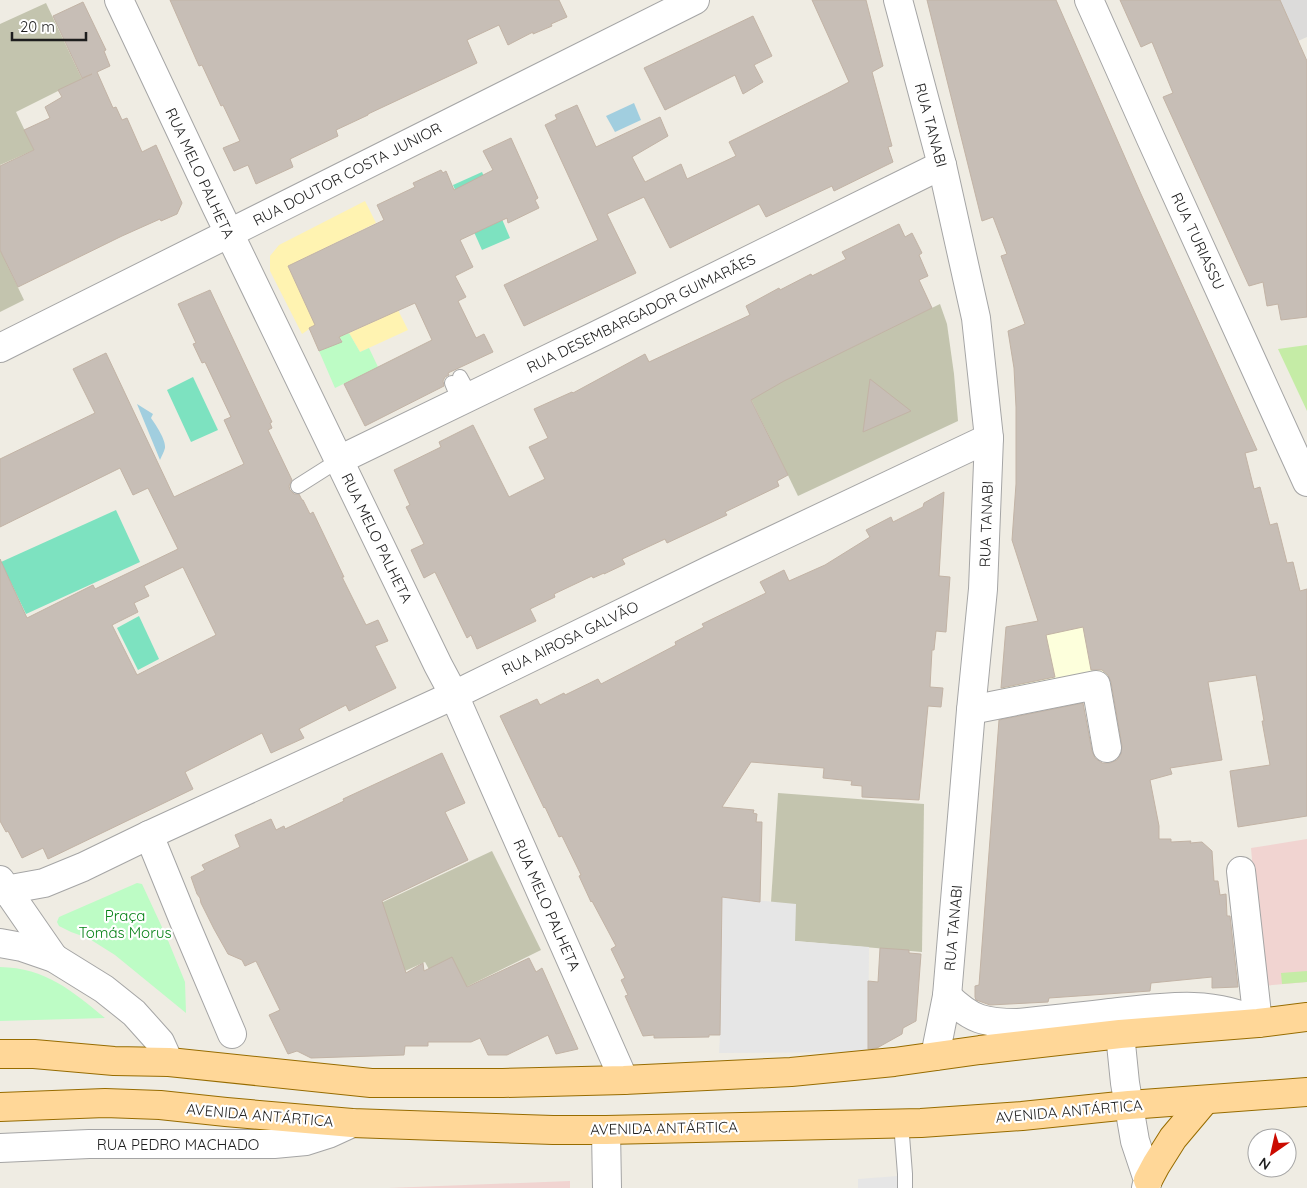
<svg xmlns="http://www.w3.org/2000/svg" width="1307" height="1188" font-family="Quicksand,sans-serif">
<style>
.residential{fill:#dcdbda}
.commercial{fill:#f1d4d1}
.education{fill:#fdffdc}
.construction{fill:#c3c4ae}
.grass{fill:#c5eca6}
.sand{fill:#fff3b1}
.park{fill:#bdfcc5}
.pitch{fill:#7de2c0}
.parking{fill:#e6e6e6}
.water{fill:#a1cedf}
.building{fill:#c7beb6;stroke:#c2b3a5;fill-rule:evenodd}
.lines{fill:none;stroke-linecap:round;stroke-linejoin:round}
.service-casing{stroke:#a5a5a5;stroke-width:16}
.minor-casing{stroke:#a5a5a5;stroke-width:30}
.tertiary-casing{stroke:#a5a5a5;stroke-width:30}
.primary-casing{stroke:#976c00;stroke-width:30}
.service{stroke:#fff;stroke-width:14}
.minor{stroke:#fff;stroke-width:28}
.tertiary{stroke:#fff;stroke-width:28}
.primary{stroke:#ffd798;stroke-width:28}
.labels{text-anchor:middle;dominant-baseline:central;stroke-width:4.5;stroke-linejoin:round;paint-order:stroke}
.street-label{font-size:15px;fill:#1e1e1e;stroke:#fff}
.park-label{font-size:15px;fill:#068116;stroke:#fff}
</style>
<rect width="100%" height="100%" fill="#efece3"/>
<polygon class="residential" points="1280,0 1307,0 1307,37 1298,41"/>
<g class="commercial">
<polygon points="1307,839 1307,982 1263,986 1251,848"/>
<polygon points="570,1181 570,1188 388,1188"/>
</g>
<polygon class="education" points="1155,612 1163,664 1001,699 1005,643"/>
<g class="construction">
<polygon points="46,3 82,79 16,112 34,150 0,165 0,24"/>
<polygon points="0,250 24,300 0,312"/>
<polygon points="940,304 947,324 954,374 958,421 798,496 750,397"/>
<polygon points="778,793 924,804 922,952 795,941 771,902"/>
<polygon points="492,851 541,950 444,998 425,962 405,971 381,903"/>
</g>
<g class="grass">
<polygon points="1307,345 1307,411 1278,349"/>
<polygon points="1307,971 1307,982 1282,984 1281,973"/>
</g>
<g class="sand">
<polygon points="365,201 376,223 288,266 315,325 302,334 270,271 270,256 279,245"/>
<polygon points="396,306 408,330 360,352 349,333 382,318"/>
</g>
<g class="park">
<polygon points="349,333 360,352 369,348 378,367 335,388 319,351 342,341 339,337"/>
<polygon points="137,883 142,884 167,938 185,982 186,1013 115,955 88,938 71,932 59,926 57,922 59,917"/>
<path d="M0,967C46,968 72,991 105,1018L0,1021Z"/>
</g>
<g class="pitch">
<polygon points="482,172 510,238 482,250 453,185"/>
<polygon points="193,377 218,430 191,442 167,390"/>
<polygon points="116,510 140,562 26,614 1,562"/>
<polygon points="139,616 159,659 138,670 117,628"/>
</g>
<g class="parking">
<polygon points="722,897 796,904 795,941 869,947 868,1052 719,1053 720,1035"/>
<polygon points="898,1176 899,1188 858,1188 858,1179"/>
</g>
<g class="water">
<polygon points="634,103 641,120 615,132 606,116"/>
<path d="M137,404L153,414L151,418C156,425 166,440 165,448C164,452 161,457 160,460Z"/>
</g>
<g class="building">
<polygon points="170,0 559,0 567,17 551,24 552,26 533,34 533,32 508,45 499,25 467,40 477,63 368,114 368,115 336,130 338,136 290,159 293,167 256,184 248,165 234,171 223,148 240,141 223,105 221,106 202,65 199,66"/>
<polygon points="812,0 866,0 883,66 872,72 892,146 888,147 893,162 834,191 832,186 766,217 759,204 670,248 644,197 607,214 636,273 524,326 504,285 598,240 545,125 557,119 555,115 577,105 596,147 660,117 668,136 632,157 645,182 681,164 687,179 736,156 729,142 828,93 849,82 841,64"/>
<polygon points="927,0 1056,0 1141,194 1257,450 1245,453 1254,489 1260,487 1270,525 1277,523 1287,563 1293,562 1300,591 1307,589 1307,816 1238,827 1230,771 1270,765 1262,721 1264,721 1256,675 1208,682 1222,760 1170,768 1172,774 1150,780 1159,826 1159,839 1171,839 1171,842 1191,841 1190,843 1202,842 1212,851 1214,881 1218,881 1220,895 1226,894 1227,916 1230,916 1238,987 1212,988 1212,977 1151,983 1150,991 1049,998 1048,1002 990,1005 979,1001 976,1000 975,997 975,986 979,985 999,720 1083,703 1092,751 1095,758 1102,763 1110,763 1117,760 1121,754 1122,746 1111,682 1108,675 1102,670 1091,670 1083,627 1046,635 1055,677 1001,688 1006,627 1038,621 1012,540 1016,484 1016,407 1014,368 1008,331 1025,324 1001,256 1007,254 993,217 982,221"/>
<polygon points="1120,0 1280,0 1307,61 1307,317 1281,320 1278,304 1267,306 1263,282 1249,286 1163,97 1173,93 1152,42 1141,47"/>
<polygon points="83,2 106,50 104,51 110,66 97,72 113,108 116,107 122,120 127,118 142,152 156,145 182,203 177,214 161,221 160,219 122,236 18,287 0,250 0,166 34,150 24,130 50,118 45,107 62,97 58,90 92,74 82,78 53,16"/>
<polygon points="753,16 772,56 754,65 763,82 743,94 735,75 665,110 644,68"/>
<polygon points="511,138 538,198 535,200 539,208 508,223 507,218 460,240 473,267 455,276 466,297 458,301 476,338 484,334 493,352 448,373 449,375 445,377 443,381 444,386 365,426 344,384 432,340 415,303 339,337 342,342 319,351 309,328 315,325 288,266 384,220 377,205 415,187 413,183 441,170 443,173 446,171 454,190 493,170 483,151"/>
<polygon points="899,224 905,237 912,233 922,253 919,255 928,276 919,280 932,308 784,381 751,400 788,475 777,481 779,486 725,512 727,515 667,543 665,539 622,559 625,564 604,574 604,573 593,578 592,576 554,594 555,597 530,609 536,621 477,649 471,635 467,638 435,572 424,578 411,550 424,544 406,507 410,505 394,470 441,447 439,442 473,425 509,497 545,479 529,447 548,438 534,409 572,392 573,393 645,354 649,362 750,315 746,306 779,288 780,290 811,274 812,276 846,259 842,252"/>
<path d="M210,290L272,422L270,423L272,428L268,430L292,480L289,486L290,490L294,494H299L302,500H303L310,514L313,512L344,577H342L366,625L378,620L388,641L375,646L396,688L349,711L346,705L299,729L304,738L271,753L262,733L185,772L193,789L48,859L43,848L22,858L8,831L6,832L0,821V559L27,618L93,585L95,589L178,549L148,488L133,495L120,468L0,527V459L95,413L73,369L106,353L174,497L244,464L224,420L231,417L205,362L202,363L193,344L196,343L178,304ZM183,567L216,635L137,675L112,625L138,612L134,603L149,596L144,586Z"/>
<polygon points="870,379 911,411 863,432"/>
<polygon points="944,492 939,576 950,577 946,632 936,631 934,650 932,650 930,687 943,688 941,707 928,706 919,800 862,797 862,786 851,785 852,781 823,778 824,768 751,762 722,807 754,810 753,813 757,814 756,822 762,822 760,902 722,897 720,1035 709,1035 709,1037 654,1038 654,1035 643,1036 625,996 628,995 621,980 625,978 611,949 616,946 592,901 591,902 579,876 581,875 562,836 559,837 545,807 544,808 500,716 537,699 540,705 564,693 565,695 598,679 601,684 634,667 676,645 675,642 704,627 702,624 766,593 760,582 784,570 789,581 825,565 870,537 866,530 891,517 893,522 923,507 924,503"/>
<polygon points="442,753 465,803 445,812 468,860 382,901 406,973 423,963 424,971 452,957 467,987 529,958 536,972 542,968 578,1049 556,1054 548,1035 507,1055 488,1055 480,1038 471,1042 428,1042 428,1046 405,1046 404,1055 311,1058 297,1051 288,1054 269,1015 280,1010 256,961 245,966 242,960 228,954 214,929 201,903 200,898 197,894 191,877 205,870 202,865 240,847 235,835 271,819 276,830 284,826 285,829 344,801 343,799"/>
<polygon points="880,948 909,950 909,953 921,954 916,1021 903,1028 902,1034 877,1048 868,1049 868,981 878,982"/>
</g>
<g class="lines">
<defs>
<g id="service">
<polyline points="460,377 471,397"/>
<polyline points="452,383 460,402"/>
<polyline points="298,486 339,460"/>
<polyline points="901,1123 905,1174 905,1187"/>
</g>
<g id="minor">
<polyline points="119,0 216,206 438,665 454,695 624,1080"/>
<polyline points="898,0 942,165 976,318 989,438 983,589 971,710 947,996 935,1056"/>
<polyline points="0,348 695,0"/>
<polyline points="339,460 595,336 942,165"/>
<polyline points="971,710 1096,685 1107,748"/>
<polyline points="149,835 184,921 232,1034"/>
<polyline points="1241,871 1258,1023"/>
<polyline points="0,880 54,958"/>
<polyline points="0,891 44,883 83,867 149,835 454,695 710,570 989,438"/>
<path d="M947,996C972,1020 984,1023 1018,1023C1048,1020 1079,1017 1110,1013C1158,1008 1213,998 1258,1023"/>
<polyline points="1120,1034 1125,1083 1135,1141 1148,1180 1146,1188"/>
<polyline points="606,1130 607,1188"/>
</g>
<g id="tertiary">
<polyline points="1089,0 1151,139 1307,482"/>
<polyline points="0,943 22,947 54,958 104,989 134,1013 160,1042 169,1062"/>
<polyline points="0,1148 89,1144 274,1144 306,1141 328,1134 352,1123"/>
</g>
<g id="primary">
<polyline points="0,1054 34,1054 114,1061 169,1062 371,1083 503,1083 624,1080 791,1072 894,1062 980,1050 1120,1034 1258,1023 1307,1017"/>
<polyline points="0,1107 105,1103 160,1105 226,1112 352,1123 553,1130 606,1130 921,1123 1022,1116 1129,1105 1307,1092"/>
<polyline points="1148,1180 1156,1165 1173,1138 1205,1100"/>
</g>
</defs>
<use href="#service" class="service-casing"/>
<use href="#minor" class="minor-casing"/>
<use href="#tertiary" class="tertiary-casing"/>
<use href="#primary" class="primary-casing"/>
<use href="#service" class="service"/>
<use href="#minor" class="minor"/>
<use href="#tertiary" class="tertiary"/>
<use href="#primary" class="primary"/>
</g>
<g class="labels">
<g class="street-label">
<text transform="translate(931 125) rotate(75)">RUA TANABI</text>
<text transform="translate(200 173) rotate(65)">RUA MELO PALHETA</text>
<text transform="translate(347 174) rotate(-27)">RUA DOUTOR COSTA JUNIOR</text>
<text transform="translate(1198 241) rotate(65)">RUA TURIASSU</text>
<text transform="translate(641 313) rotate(-26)">RUA DESEMBARGADOR GUIMARÃES</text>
<text transform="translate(986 524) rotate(-88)">RUA TANABI</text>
<text transform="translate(377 538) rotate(64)">RUA MELO PALHETA</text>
<text transform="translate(570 638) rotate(-26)">RUA AIROSA GALVÃO</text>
<text transform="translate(547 905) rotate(66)">RUA MELO PALHETA</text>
<text transform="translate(953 928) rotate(-85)">RUA TANABI</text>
<text transform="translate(1069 1111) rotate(-5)">AVENIDA ANTÁRTICA</text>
<text transform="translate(260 1115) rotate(5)">AVENIDA ANTÁRTICA</text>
<text transform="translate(664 1128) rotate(-1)">AVENIDA ANTÁRTICA</text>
<text x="178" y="1144">RUA PEDRO MACHADO</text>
</g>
<g class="park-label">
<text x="125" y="915">Praça<tspan x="125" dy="17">Tomás Morus</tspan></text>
</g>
</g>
<g transform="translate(1272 1153) rotate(214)"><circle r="24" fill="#ffffff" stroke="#a5a5a5"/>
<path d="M0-4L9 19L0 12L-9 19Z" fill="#cb0a00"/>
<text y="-8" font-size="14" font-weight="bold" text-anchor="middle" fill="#1e1e1e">N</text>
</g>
<path d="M12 32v8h74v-8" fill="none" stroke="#1e1e1e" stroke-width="2.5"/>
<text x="20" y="32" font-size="15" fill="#1e1e1e" stroke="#ffffff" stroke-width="4" paint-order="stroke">20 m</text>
</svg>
